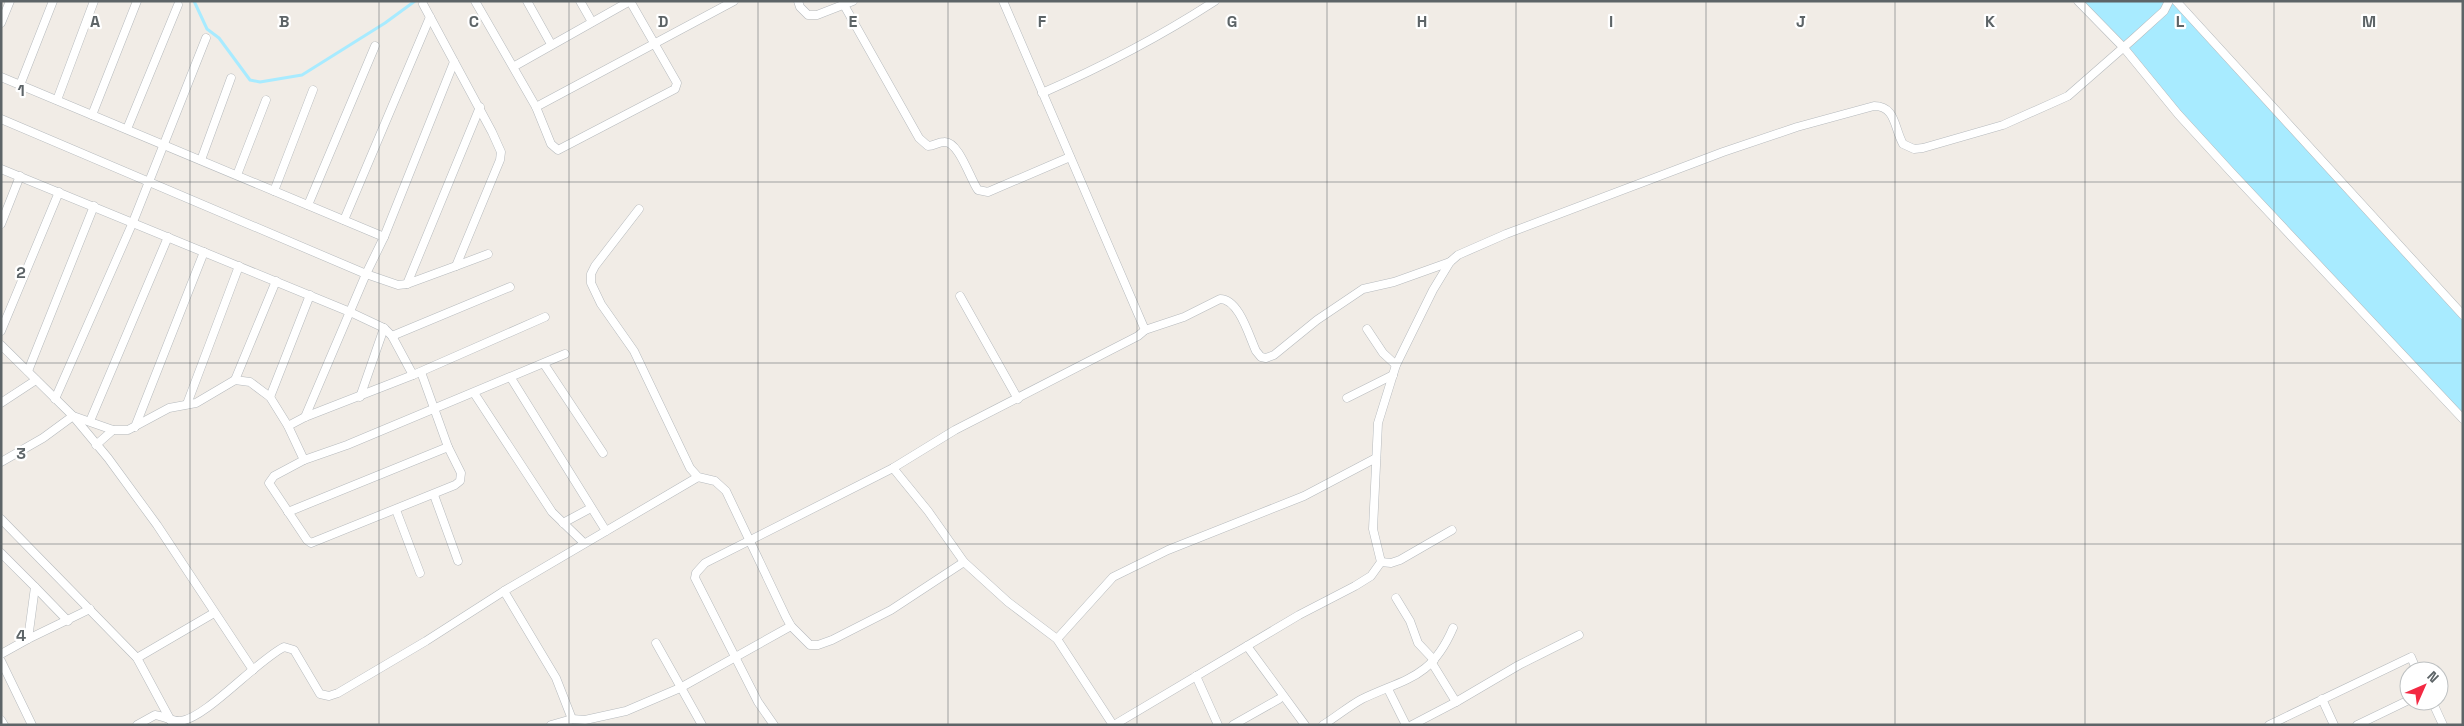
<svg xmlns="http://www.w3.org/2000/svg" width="2464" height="726" font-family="'Space Grotesk',sans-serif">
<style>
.water{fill:#a8ebff}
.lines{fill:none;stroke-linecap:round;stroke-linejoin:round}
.stream{stroke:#a8ebff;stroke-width:3}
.minor-casing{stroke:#b6babd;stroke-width:9}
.minor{stroke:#fff;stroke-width:8}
.grid{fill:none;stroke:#5d6467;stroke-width:1;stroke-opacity:0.55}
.grid-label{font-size:16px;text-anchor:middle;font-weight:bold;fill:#5d6467;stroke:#fff;stroke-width:4.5;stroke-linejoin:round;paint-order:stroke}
</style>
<rect width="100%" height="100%" fill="#f1ece6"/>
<polygon class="water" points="2078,1 2176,1 2463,314 2463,420"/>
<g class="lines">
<polyline class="stream" points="194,1 207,29 219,38 250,80 260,82 302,75 385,23 415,1"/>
<defs>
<g id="minor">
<polyline points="475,1 513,67 630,1 677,83 675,89 558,150 551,144 536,107 513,67"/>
<polyline points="527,1 551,44"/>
<polyline points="580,1 592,22"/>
<polyline points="798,1 800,7 808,15 817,15 853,1"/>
<polyline points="2078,1 2124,48 2178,114 2231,172 2463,419"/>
<polyline points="2176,1 2463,315"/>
<path d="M844,5L919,138L928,146C934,146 938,142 944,142C959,141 970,179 978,190L988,192L1070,157"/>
<polyline points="1,23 10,1"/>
<polyline points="1,77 384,237"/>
<polyline points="20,85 53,1"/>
<path d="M1042,93C1104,66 1158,38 1215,1"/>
<polyline points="57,100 94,1"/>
<polyline points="536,107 734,1"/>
<polyline points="92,115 137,1"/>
<polyline points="1,119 366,274 398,285 407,284 456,266 500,160 501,152 492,132 423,4"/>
<polyline points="127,129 178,5"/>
<polyline points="201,160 231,78"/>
<polyline points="1,169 350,312 384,328 392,336 413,375 545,317"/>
<polyline points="237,175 266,100"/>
<polyline points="274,191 313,90"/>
<polyline points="308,205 375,46"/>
<polyline points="639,209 595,266 591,274 591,283 601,304 634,351 690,468 698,477 715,481 726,491 786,617 791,626 810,645 818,645 832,640 891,610 964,562 1008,602 1057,639 1113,725"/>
<polyline points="344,220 430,17"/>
<polyline points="1,224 20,176"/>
<polyline points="456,266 488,254"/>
<polyline points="407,284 480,107"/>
<polyline points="960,296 1018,399"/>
<polyline points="1367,329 1383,353 1396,365"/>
<path d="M1145,330L1184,317L1220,299C1239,299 1249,336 1256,351L1261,357L1266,358L1274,355L1317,320L1363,289L1394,282L1450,262"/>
<polyline points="1,331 59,192"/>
<polyline points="392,336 510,287"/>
<polyline points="1,345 73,416 113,430 128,430 169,408 196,403 235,380 250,382 270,397 288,426 304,460 347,445 565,354"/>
<polyline points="544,364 603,453"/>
<polyline points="28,371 94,206"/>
<polyline points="511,378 606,531"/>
<polyline points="235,380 276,281"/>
<polyline points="474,393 552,512 584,543"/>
<polyline points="270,397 310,295"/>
<polyline points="360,397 384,328"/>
<polyline points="1347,398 1393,375"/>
<polyline points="55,399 133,222 206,38"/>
<polyline points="1,403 36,380"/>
<polyline points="187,404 239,266"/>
<polyline points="305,417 366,274 384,237 454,62"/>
<polyline points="90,421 168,237"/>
<polyline points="288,426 305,417 413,375"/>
<polyline points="135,427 204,252"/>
<polyline points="96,445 113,430"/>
<polyline points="304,460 274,476 269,483 307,540 311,543 455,485 460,481 461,473 448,447 421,372"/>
<polyline points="1,462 43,438 73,416 108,458 157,525 253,670"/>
<polyline points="893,468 928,511 964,562"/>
<polyline points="434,495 458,561"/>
<polyline points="396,510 420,573"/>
<polyline points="288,512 448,447"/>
<polyline points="1,519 137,658 171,721"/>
<polyline points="563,523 591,508"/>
<polyline points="1,553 35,587 28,639"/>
<polyline points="1381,562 1391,563 1400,560 1452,530"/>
<polyline points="35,587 68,621"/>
<polyline points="504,591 556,678 572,719"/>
<polyline points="1396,598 1410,621 1418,643 1434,660"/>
<polyline points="1057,639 1113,577 1168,550 1304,496 1376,458"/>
<polyline points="656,643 702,725"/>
<polyline points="1247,646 1305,725"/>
<polyline points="1,654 28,639 90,609"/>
<polyline points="137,658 214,613"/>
<polyline points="1,661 32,725"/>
<polyline points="1432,663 1456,702 1519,665 1579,635"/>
<polyline points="1196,676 1218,725"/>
<polyline points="1388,689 1406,725"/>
<polyline points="2322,699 2334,725"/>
<polyline points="2432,701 2443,725"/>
<polyline points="1,720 4,725"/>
<path d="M137,725L155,715C164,716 172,722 181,721C207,717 255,662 284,647L294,650L320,694L329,696L338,693L426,641L504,591L698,477"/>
<polyline points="551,725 572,719 585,720 626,711 680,688 791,626"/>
<polyline points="774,725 758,702 695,578 696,573 705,563 893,468 955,430 1138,336 1145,330 1003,1"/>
<path d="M1114,725L1299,615L1355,586L1371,576L1381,562L1373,529L1378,423L1396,365L1433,290L1450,262L1458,255L1506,234L1723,152L1797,127L1874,106C1896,106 1894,128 1903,144L1914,149L1923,148L2003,125L2068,96L2132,40L2164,11L2169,1"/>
<polyline points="1233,725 1279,699"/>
<path d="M1323,725C1336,717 1349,706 1362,699C1406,678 1431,679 1453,628"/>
<polyline points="1412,725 1456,702"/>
<polyline points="2269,725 2411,657 2417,671"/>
<polyline points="2357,725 2409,700"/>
</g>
</defs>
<use href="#minor" class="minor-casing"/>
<use href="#minor" class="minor"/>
</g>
<path class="grid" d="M190,1V725M379,1V725M569,1V725M758,1V725M948,1V725M1137,1V725M1327,1V725M1516,1V725M1706,1V725M1895,1V725M2085,1V725M2274,1V725M1,182H2463M1,363H2463M1,544H2463"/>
<g class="grid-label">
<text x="95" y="27">A</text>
<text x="284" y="27">B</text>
<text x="474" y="27">C</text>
<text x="663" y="27">D</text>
<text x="853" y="27">E</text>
<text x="1042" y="27">F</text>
<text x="1232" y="27">G</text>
<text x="1422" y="27">H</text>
<text x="1611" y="27">I</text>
<text x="1801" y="27">J</text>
<text x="1990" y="27">K</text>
<text x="2180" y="27">L</text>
<text x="2369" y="27">M</text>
<text x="21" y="96">1</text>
<text x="21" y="278">2</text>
<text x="21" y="459">3</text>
<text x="21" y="641">4</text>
</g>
<rect width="2464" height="726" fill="none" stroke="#5d6467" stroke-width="5"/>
<g transform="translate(2424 686) rotate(45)"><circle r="24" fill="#ffffff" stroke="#bec1c2"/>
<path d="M0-4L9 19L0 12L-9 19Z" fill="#f32943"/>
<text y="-8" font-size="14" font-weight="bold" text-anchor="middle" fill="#5d6467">N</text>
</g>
</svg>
